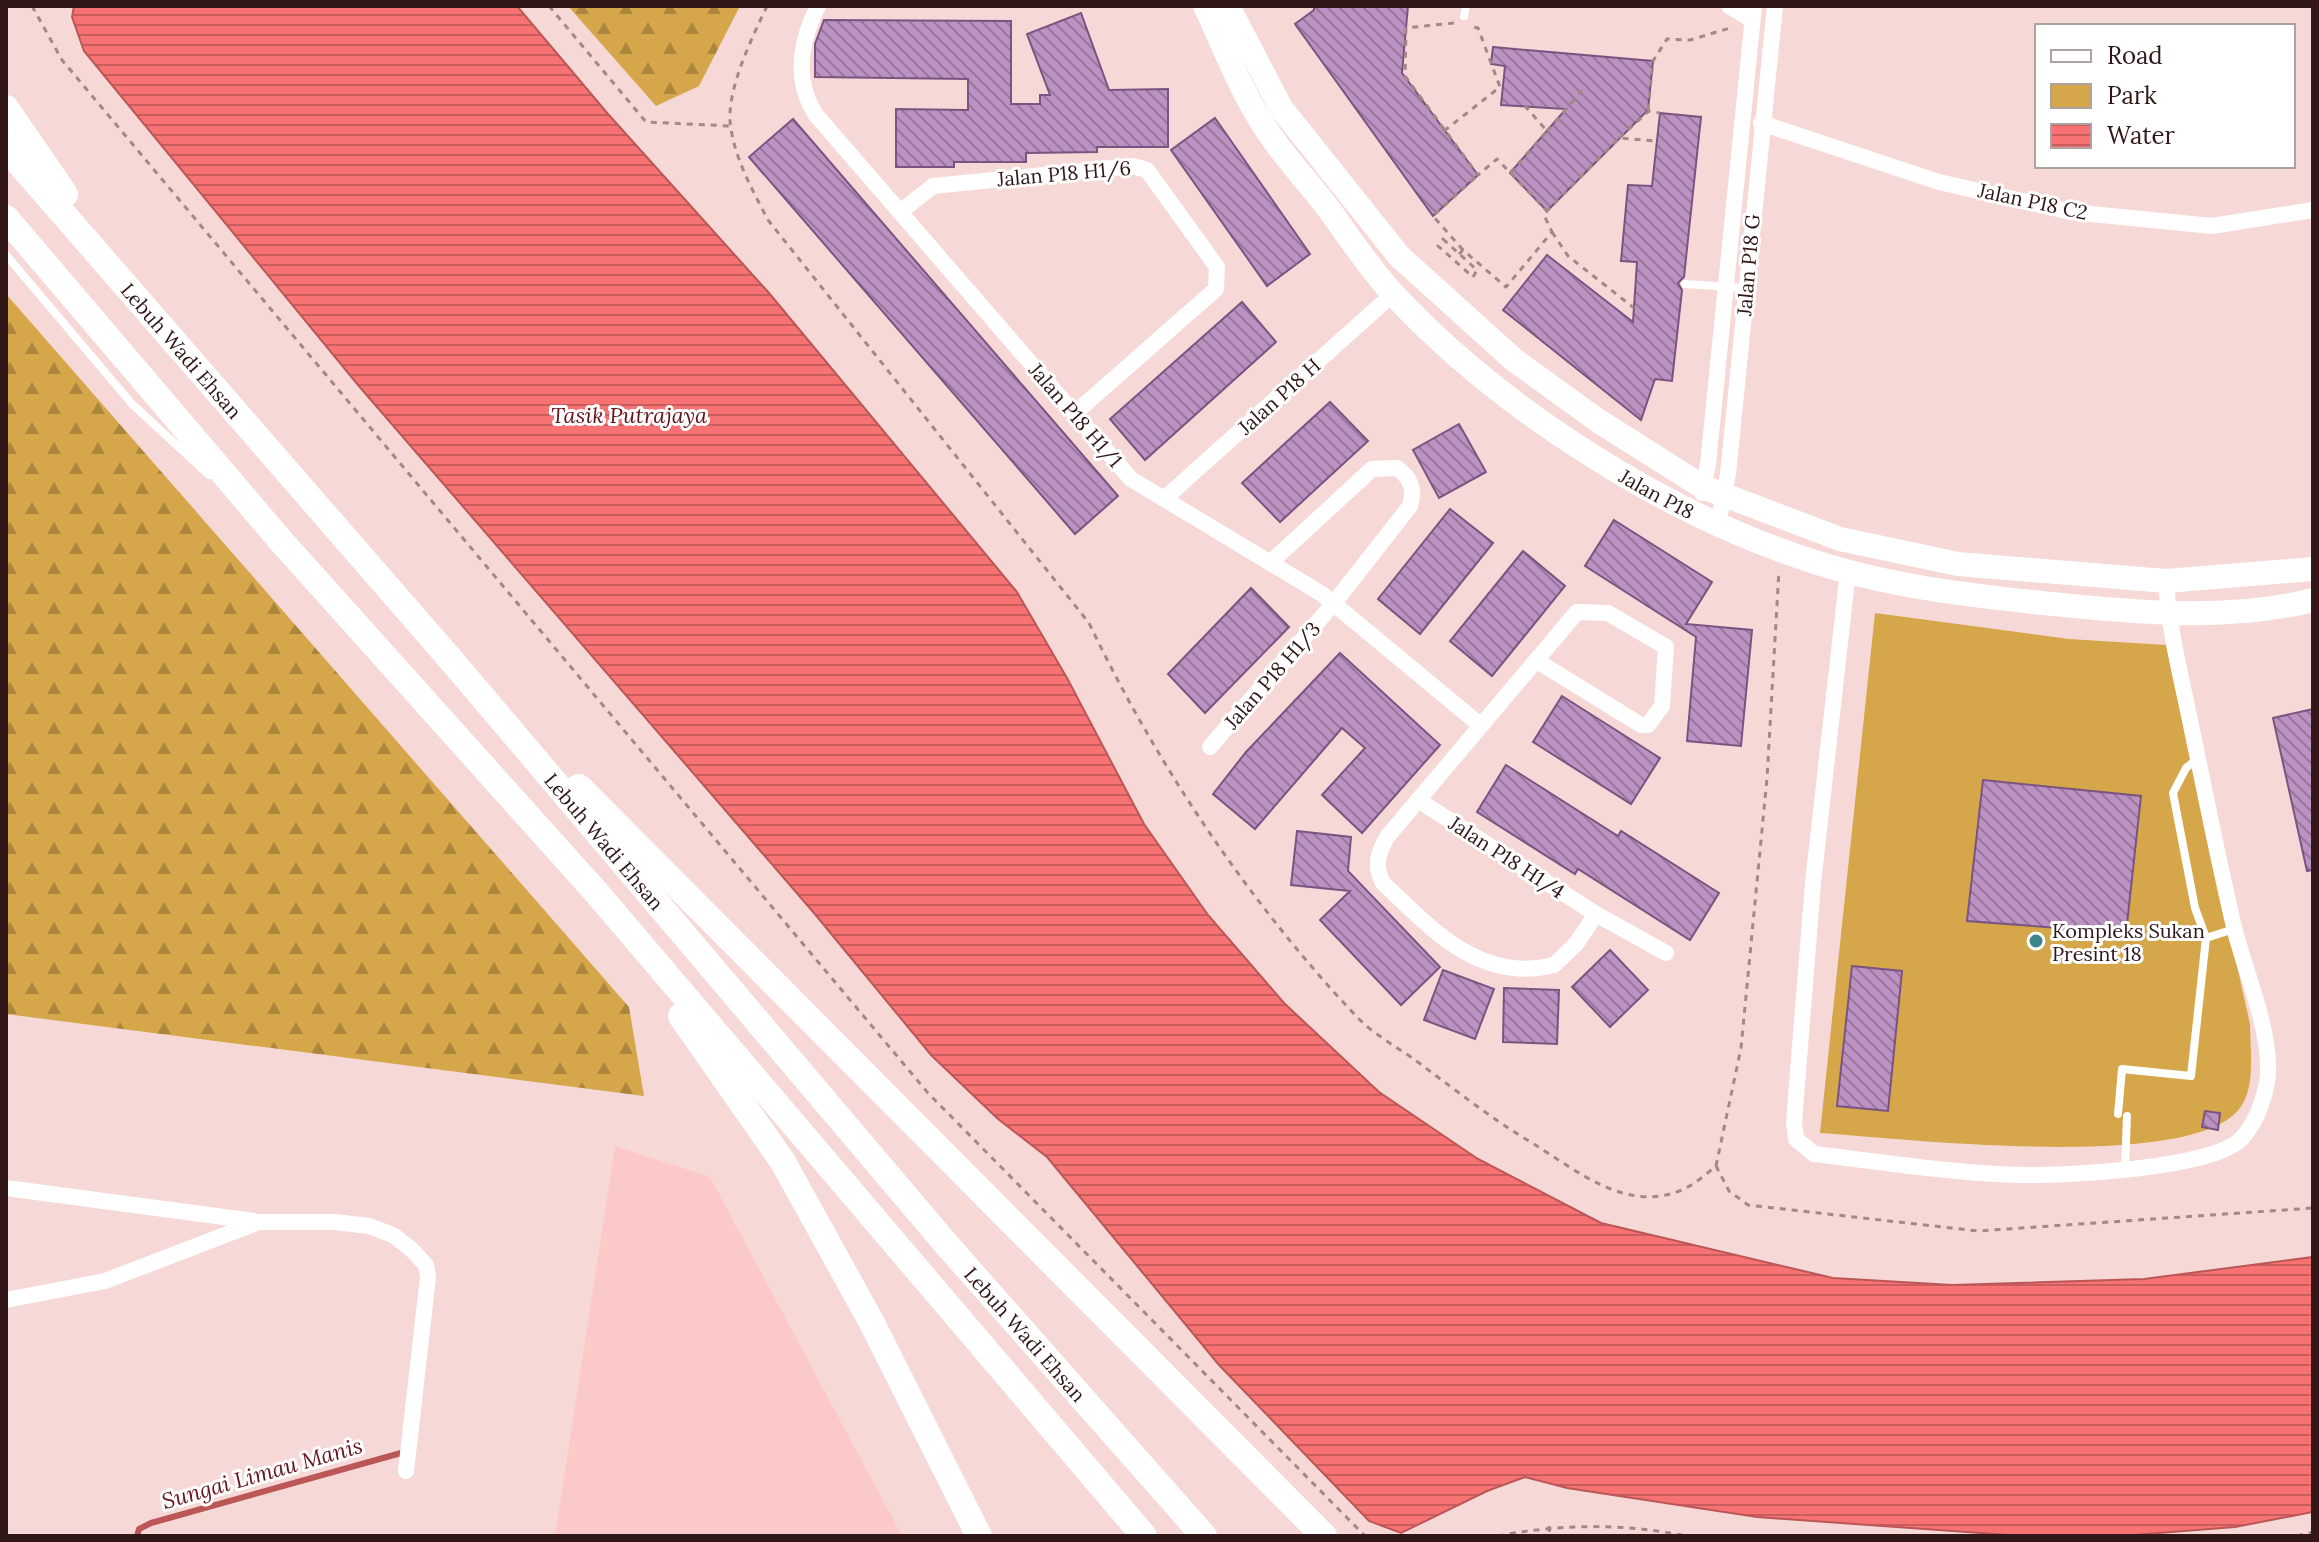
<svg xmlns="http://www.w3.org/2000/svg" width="2319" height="1542" font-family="Lora,serif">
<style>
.built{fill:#fbcac8}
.green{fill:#d5a64a}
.forest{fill:url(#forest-firs)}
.water{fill:url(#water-rules);stroke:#bb5757;stroke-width:2}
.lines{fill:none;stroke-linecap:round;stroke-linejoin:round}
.stream{stroke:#bb5757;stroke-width:6}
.building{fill:url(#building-back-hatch);stroke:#7a5481;stroke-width:2}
.path{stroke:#a48887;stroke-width:3;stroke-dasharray:6 6;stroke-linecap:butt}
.lane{stroke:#fff;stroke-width:8}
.street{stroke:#fff;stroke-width:16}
.secondary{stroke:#fff;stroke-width:24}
.primary{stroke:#fff;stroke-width:26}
.poi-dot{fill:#3d858a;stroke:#fff;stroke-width:3}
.labels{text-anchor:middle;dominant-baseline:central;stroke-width:6;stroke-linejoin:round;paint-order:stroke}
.street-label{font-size:20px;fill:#311717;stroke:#fff}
.poi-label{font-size:20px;fill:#311717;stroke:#fff;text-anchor:start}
.water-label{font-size:22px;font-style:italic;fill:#66131a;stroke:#fff}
</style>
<defs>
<pattern id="forest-firs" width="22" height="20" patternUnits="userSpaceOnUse" patternTransform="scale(2)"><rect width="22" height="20" fill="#d5a64a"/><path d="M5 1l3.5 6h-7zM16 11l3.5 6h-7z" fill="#ad863d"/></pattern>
<pattern id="water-rules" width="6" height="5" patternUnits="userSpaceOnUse" patternTransform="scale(2)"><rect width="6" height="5" fill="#f67273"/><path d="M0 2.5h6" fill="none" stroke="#c85d5d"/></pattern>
<pattern id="building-back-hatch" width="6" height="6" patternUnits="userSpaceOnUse" patternTransform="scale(2)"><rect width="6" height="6" fill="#bb92c2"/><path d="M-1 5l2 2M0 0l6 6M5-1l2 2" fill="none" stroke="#99769d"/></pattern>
</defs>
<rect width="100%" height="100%" fill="#f6d9d7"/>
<polygon class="built" points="615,1146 710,1177 902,1536 555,1536"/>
<path class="green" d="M1875,613L2069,639L2166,645L2250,1024C2250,1049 2256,1087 2240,1108C2192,1173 1901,1138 1820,1133Z"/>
<g class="forest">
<polygon points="568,6 740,6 699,86 656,106"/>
<polygon points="6,294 629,1007 644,1096 6,1014"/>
</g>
<polygon class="water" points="74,6 517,6 608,114 769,293 1017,592 1067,678 1144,824 1208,915 1284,1003 1379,1092 1478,1159 1601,1223 1833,1278 1952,1285 2144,1279 2313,1257 2313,1512 2235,1527 2134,1535 2022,1536 1757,1517 1567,1488 1525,1477 1487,1491 1401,1533 1369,1521 1219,1365 1047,1157 998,1119 931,1055 814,913 358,385 84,51 72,17"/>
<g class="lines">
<polyline class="stream" points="137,1536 139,1529 151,1523 401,1453"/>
</g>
<g class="building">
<polygon points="1314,6 1408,6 1402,73 1478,175 1433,216 1295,24 1314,10"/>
<polygon points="1081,13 1109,90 1168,89 1168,147 1097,147 1097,152 1026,153 1026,162 954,162 954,167 896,167 896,109 968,110 968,79 815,77 815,44 824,20 1011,21 1011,104 1040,104 1040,95 1050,95 1027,34"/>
<polygon points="1493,47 1653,61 1648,110 1547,211 1510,173 1566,109 1501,105 1505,66 1491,64"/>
<polygon points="1660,113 1701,117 1684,277 1678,283 1682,290 1672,381 1655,379 1641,420 1503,310 1547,255 1633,322 1637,262 1621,261 1628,185 1652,186"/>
<polygon points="1215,118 1310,254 1267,286 1171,150"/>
<polygon points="793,119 1118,496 1075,534 749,157"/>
<polygon points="1242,302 1276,342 1145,460 1110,419"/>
<polygon points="1330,402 1368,441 1280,522 1242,483"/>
<polygon points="1459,424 1486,472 1439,498 1413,450"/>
<polygon points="1450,509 1493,543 1420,634 1378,599"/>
<polygon points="1614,520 1712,582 1686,624 1752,630 1741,746 1687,741 1696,637 1585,566"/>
<polygon points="1523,551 1565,586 1492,676 1450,641"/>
<polygon points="1251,588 1289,627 1205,713 1168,674"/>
<polygon points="1340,653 1440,745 1362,833 1322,795 1365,748 1342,728 1255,829 1213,794 1246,752"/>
<polygon points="1562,696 1660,758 1631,804 1533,742"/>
<polygon points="2313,709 2313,870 2307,871 2273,718"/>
<polygon points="1506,765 1618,836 1621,831 1719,893 1690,940 1578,869 1575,874 1477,812"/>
<polygon points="1983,780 2141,796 2126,933 1967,921"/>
<polygon points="1297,831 1351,837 1348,871 1440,967 1401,1005 1320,920 1350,891 1291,885"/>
<polygon points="1610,950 1648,990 1610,1027 1572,987"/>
<polygon points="1852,966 1902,971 1888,1111 1837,1106"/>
<polygon points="1443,970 1494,989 1475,1039 1424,1020"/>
<polygon points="1504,988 1559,990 1557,1044 1503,1042"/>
<polygon points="2205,1111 2220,1113 2218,1130 2202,1127"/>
</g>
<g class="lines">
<g class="path">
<polyline points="32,6 62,60 928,1093 1365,1536"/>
<polyline points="549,6 646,122 730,126"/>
<path d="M767,6C752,38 724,94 731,129C736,161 753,191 768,220L1089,623C1157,765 1249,903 1357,1017C1373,1034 1397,1047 1415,1060C1453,1088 1489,1117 1529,1141C1575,1169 1625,1214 1682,1190C1694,1185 1706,1174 1716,1166L1729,1191L1748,1205L1978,1231L2313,1208"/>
<polyline points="1454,23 1406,28 1405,76 1478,175 1497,159 1547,211"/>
<polyline points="1648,110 1653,61 1667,39 1690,40 1730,28"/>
<polyline points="1444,131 1500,87 1478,28 1473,27"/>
<polyline points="1547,131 1586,86"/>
<polyline points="1619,138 1649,111 1660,113"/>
<polyline points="1510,173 1547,131 1525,106"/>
<polyline points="1552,232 1568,256 1634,308"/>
<polygon points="1443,239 1477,270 1473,277 1438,246"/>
<polyline points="1463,250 1433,216 1478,175"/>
<polyline points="1459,254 1463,250 1506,287 1552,232 1544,215 1547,211 1619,138 1657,141"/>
<polyline points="1716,1166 1741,1048 1767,778 1779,570"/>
<polyline points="1549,1526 1550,1536"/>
<path d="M1498,1536C1559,1524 1625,1523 1686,1536"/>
<polyline points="2297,1536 2313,1532"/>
</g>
<g class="lane">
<polyline points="1464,16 1466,6"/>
<polyline points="6,255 132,404 209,475"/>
<polyline points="1685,284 1746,288"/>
<polyline points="2206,938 2234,929"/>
<polyline points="2118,1114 2122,1069 2191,1076 2206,938 2195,908 2173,793 2186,768 2197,759"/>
<polyline points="2125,1169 2127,1116"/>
</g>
<g class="street">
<path d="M818,6C800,42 793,80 816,115L1131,479L1322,594L1480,725"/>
<polyline points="1729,6 1752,20"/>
<polyline points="1761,123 1939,182 2071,212 2212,226 2313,210"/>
<polyline points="900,212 933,186 1133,166 1147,170 1217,267 1216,289 1075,413"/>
<polyline points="1702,493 1708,464 1754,6"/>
<polyline points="1164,499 1393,294"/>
<polyline points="1718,524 1728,474 1775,6"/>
<path d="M1848,571L1813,883L1794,1122L1796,1139L1814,1154C1882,1162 1951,1173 2019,1175C2062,1176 2215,1169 2242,1138C2258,1121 2269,1088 2268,1065C2267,1021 2246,974 2235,931C2219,864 2206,797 2192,730C2182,680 2169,632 2166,581"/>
<path d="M1537,661L1641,725H1648L1662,706L1666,647L1608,613L1577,612L1387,837C1378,853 1374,866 1383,883C1432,929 1480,984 1554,965L1576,944L1596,914"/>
<path d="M1210,747L1334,603L1410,506C1415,490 1411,478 1397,468L1372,469L1271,562"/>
<polyline points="1418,800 1596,914 1666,953"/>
<polyline points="6,1188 254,1221"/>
<polyline points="6,1300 105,1281 259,1222 335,1222 369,1226 393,1235 411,1249 426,1265 428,1277 406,1471"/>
</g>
<g class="secondary">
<path id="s1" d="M1205,6C1222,42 1237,82 1258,116C1277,149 1305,178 1328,208C1349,237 1370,269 1394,295C1501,409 1666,515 1815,562C1889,586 1966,595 2042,603C2130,612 2226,622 2313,600"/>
<polyline points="1228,6 1281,108 1399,256 1513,359 1597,420 1703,487 1840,539 1958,564 2166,581 2313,569"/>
</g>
<g class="primary">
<polyline points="6,108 65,194"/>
<path id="s2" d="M6,148L452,661L947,1245L1204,1536"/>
<polyline points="6,218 281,541 596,892 1144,1536"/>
<polyline points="579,787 1324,1536"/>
<polyline points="681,1016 783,1162 872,1323 979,1536"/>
</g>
</g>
<circle class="poi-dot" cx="2036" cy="941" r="8"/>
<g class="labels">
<g class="street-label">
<text transform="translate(1064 173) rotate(-5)">Jalan P18 H1/6</text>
<text transform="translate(2033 201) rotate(12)">Jalan P18 C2</text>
<text transform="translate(1748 265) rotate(-85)">Jalan P18 G</text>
<text stroke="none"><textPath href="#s2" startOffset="268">Lebuh Wadi Ehsan</textPath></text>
<text transform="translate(1279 396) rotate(-42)">Jalan P18 H</text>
<text transform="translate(1076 415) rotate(49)">Jalan P18 H1/1</text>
<text stroke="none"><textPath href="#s1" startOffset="678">Jalan P18</textPath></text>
<text transform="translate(1272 675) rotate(-49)">Jalan P18 H1/3</text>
<text stroke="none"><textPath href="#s2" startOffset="916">Lebuh Wadi Ehsan</textPath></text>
<text transform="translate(1507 857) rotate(33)">Jalan P18 H1/4</text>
<text stroke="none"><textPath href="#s2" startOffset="1564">Lebuh Wadi Ehsan</textPath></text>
</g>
<g class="poi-label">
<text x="2052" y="930">Kompleks Sukan<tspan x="2052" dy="23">Presint 18</tspan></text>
</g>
<g class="water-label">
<text x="629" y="415">Tasik Putrajaya</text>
<text transform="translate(262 1473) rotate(-16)">Sungai Limau Manis</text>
</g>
</g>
<rect width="2319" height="1542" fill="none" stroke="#311717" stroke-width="16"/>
<rect x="2035" y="24" width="260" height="144" fill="#ffffff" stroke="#ada2a2" stroke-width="2"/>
<rect x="2051" y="50" width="40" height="12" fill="#ffffff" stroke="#ada2a2" stroke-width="2"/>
<text x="2107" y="64" font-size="24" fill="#311717">Road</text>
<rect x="2051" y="84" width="40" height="24" fill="#d5a64a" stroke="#ada2a2" stroke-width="2"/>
<text x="2107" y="104" font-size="24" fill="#311717">Park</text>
<rect x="2051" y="124" width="40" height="24" fill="url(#water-rules)" stroke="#ada2a2" stroke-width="2"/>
<text x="2107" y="144" font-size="24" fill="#311717">Water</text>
</svg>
